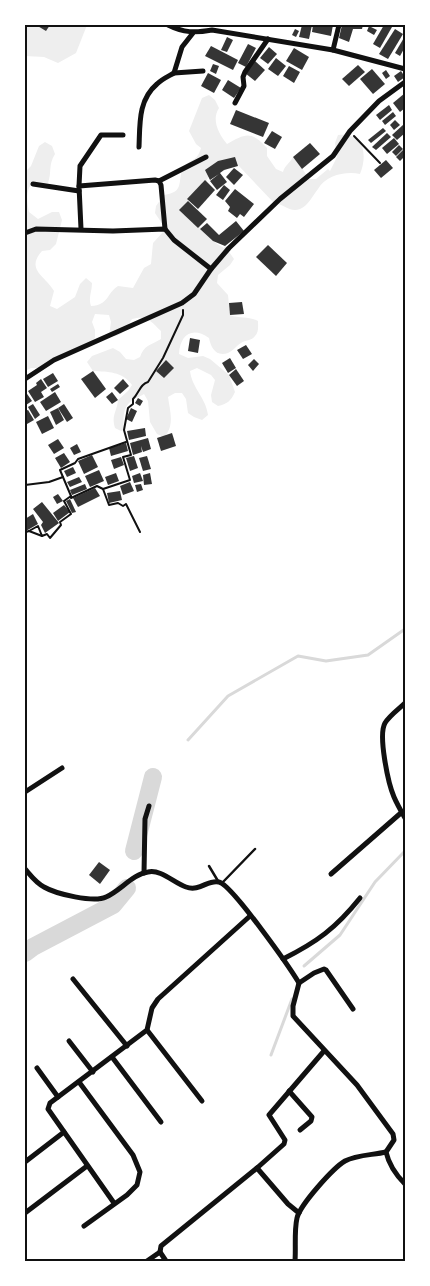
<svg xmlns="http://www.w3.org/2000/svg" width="430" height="1286" font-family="'Roboto Condensed',sans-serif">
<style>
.green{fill:#eee}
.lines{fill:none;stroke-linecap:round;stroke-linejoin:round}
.stream{stroke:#d9d9d9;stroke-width:3}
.river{stroke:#d9d9d9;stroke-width:18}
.building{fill:#353535}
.path{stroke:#111;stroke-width:2}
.service{stroke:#111;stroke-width:2.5}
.minor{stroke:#111;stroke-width:5}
.neatline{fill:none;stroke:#111;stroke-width:2}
</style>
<rect width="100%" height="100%" fill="#fff"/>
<g class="green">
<polygon points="25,25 87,25 76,53 58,63 44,57 25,56"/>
<path d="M209,95L215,100L219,108C211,120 219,134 227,144C245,134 251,130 267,148V156L276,169L283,172C285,165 290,163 293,157L300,165L309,179H316L328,169L330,171L337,157L335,143L338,135C364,132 368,154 360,174C346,171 326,175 318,189C313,195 308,206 300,209C290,213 284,204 274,203L238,165L231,166L224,171L209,174L205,186L188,199C195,222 203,236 224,248L225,246L234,259L230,265L218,275L217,283L228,295L230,315C240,319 249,316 258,321C258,326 259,332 255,336C252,341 245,340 241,343C236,346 233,351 228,353C216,357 211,348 209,338C192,326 180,335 179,354L188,358L203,356L210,359L229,375L235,392C231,401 227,404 218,406L212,402L211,395L215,380L211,375L197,368L190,371C192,388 206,398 208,415L202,420L194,417L188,413L186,399L182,393H175L168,397C170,411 175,426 164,437L157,434L150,422L148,401L144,394C141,396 136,398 133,400C122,406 123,420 124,430L121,431L115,428C111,415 117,412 118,400L128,391L132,385C122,371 108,372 93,371L87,362L92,356L113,348L120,352L126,359L134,360L140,357C144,345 151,345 161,339V331C150,321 148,315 132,319C126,329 122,338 109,336L111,322L109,315L95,314L92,322L95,330V338L89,343L40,368H31L25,371V172L31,166L39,146L45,142L52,146L55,154C48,165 52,172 48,183L33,182C25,191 27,201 29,212L38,219L52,212H59L62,220L56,244L50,250L42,251C25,270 46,276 54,291L50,306L57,309L75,297L80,284L86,278L92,283C92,292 88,298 91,306C109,305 106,294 118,286L133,288L144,268L151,264L153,243L163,232V225L155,213L156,206L164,195C185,192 177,182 183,168C188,159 197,163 201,148L196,144L189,131L202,98Z"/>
</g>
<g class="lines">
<g class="stream">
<polyline points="188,740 228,696 298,656 326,661 368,655 405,629"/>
<polyline points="304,966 340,935 375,882 405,851"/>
<polyline points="271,1055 292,999"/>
</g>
<g class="river">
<polyline points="134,851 153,777"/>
<polyline points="25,953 33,947 113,905 127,888"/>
</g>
</g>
<g class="building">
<polygon points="36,25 50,25 46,31"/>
<polygon points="302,25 312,25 309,39 299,37"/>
<polygon points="313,25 333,25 331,36 312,32"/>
<polygon points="342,25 363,25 362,29 353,29 349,42 339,38"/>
<polygon points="384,25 392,27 380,48 373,44"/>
<polygon points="369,26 377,30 374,35 367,31"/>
<polygon points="295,29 299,31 296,37 292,35"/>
<polygon points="395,29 403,34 388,59 379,54"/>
<polygon points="405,36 405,47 400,56 395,53"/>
<polygon points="227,37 233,40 227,52 221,50"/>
<polygon points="248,44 256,48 246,67 238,63"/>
<polygon points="211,46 238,60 233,70 205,56"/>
<polygon points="269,47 277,54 268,64 260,58"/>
<polygon points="294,48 309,57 302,70 286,61"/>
<polygon points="276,58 286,66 278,76 268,69"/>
<polygon points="255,61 265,70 255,81 245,73"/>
<polygon points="213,64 219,66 216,74 210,71"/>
<polygon points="358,65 365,72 349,86 342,79"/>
<polygon points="289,66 300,72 294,83 283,76"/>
<polygon points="372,69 385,84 373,94 360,79"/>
<polygon points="386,70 390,76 386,79 382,73"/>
<polygon points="401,71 405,77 398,82 394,76"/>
<polygon points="208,73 221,80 214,93 201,86"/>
<polygon points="228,80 241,88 234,98 222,90"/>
<polygon points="405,93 405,108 400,112 393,103"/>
<polygon points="389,105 392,110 380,120 376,115"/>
<polygon points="236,110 269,123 263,137 230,124"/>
<polygon points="393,112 396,116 385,125 382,121"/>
<polygon points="395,120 400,125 394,130 390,125"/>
<polygon points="404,124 405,133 397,140 392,135"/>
<polygon points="383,128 386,131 371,143 368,140"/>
<polygon points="272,131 282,137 275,149 264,143"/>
<polygon points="387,133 391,137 376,150 372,147"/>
<polygon points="394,138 399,144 387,154 382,148"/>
<polygon points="310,143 320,154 302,169 293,157"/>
<polygon points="399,145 403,149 396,156 392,152"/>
<polygon points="405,148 405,156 400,161 396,157"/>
<polygon points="235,157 238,166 224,170 220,173 227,182 217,190 210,181 219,174 210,180 205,170 218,161"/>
<polygon points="386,160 393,168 381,178 374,170"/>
<polygon points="234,168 243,175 234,185 226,177"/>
<polygon points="205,180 215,190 198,209 187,199"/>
<polygon points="224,185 230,190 223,200 216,195"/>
<polygon points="235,189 254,204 244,217 240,214 237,218 228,211 230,207 225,201"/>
<polygon points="188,201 207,219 198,228 179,210"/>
<polygon points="236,221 244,231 225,246 213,241 200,229 207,223 219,235"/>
<polygon points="268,245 287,263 276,276 256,257"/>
<polygon points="242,302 244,314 230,315 229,303"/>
<polygon points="190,338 200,340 198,353 188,351"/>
<polygon points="246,345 252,354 243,359 237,350"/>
<polygon points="230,358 236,368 228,373 222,363"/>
<polygon points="254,359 259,364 253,371 248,365"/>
<polygon points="166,360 174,368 164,378 156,371"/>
<polygon points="236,369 244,381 237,386 229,375"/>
<polygon points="93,371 106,389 95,398 81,379"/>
<polygon points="53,373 58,381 48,387 43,379"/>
<polygon points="41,379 47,388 41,392 44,397 35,402 28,391 37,385 36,383"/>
<polygon points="123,379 129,386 120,394 114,388"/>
<polygon points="58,384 60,387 52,392 50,389"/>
<polygon points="25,391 32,401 26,405 25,403"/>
<polygon points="55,392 61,402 46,411 40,402"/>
<polygon points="112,392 118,400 112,404 106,397"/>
<polygon points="138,398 143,401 140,406 135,403"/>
<polygon points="33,404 40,415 35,419 28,407"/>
<polygon points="64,404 73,418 67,422 58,408"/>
<polygon points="58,408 64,420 56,425 50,412"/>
<polygon points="131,408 137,411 132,422 126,419"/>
<polygon points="28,410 34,420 27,424 25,421 25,411"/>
<polygon points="48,416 54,428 42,434 36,422"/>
<polygon points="145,428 146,436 129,440 127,431"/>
<polygon points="172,433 176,446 161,451 157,438"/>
<polygon points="148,438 151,449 143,452 141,446 142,452 133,455 130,443"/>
<polygon points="58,439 64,448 54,454 48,445"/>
<polygon points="126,443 128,451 111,456 109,448"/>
<polygon points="77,444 81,452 74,455 70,448"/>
<polygon points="64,453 70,462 61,468 55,458"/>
<polygon points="92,455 98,467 84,474 78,461"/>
<polygon points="134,456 138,468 130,471 126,458"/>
<polygon points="147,456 151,469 143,471 139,458"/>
<polygon points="121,457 124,465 114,469 111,460"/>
<polygon points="73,467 76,473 67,477 64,471"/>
<polygon points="99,470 104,481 90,487 85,476"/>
<polygon points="116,473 119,481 108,485 105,477"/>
<polygon points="140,473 143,481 134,483 132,476"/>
<polygon points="150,473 152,484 144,485 143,475"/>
<polygon points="79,477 82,482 70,487 67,482"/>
<polygon points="130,482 134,491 123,495 120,486"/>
<polygon points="85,484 87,489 72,495 70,490"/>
<polygon points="141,484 143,490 137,492 135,485"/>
<polygon points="95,488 100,496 78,507 73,498"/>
<polygon points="120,491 122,500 109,503 107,493"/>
<polygon points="58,494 63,501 57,504 53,497"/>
<polygon points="70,499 76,512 72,513 66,501"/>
<polygon points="42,502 59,523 45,533 41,525 43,522 33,509"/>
<polygon points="64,505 70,512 58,521 53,513"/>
<polygon points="33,514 38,524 26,531 25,519"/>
<polygon points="99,862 110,870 100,884 89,875"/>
</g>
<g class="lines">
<g class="path">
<polyline points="354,136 380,163"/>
<polyline points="25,485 49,482 63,477"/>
<polyline points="71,496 60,470 75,463 78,459 126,442"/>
<polyline points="25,530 26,532 29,531 42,536"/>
<polyline points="29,531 38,526 42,536 47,534 50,538 61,525 60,522 71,514 64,501 71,496 71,498 97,486 103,489"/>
<path d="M140,532L126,504L123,506L118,503L109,505L103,489L130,480L123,457L131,455L124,430L128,408L133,404V399C139,393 140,384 148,382L163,358L183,315V310"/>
</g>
<g class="service">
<polyline points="209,866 218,881"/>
<polyline points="222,883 255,849"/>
</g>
<g class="minor">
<path d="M168,25C184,33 195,33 212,30L333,50L405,69"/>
<polyline points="333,50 339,25"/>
<polyline points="174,73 203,71"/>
<polyline points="235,103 244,86 243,77 245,72 268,39"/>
<path d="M139,147C140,124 138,100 157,84C162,79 169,76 174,73L182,47L193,33"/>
<polyline points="159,181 206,157"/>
<polyline points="33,184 79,191"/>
<polyline points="79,186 80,166 101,135 123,135"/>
<polyline points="81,229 79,186 155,180 159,181 161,185 165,229"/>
<polyline points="25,233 36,229 113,231 165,229 174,240 211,269"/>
<polyline points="25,379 54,360 182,303 194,294 211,269 229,248 280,199 333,156 350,131 379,101 405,82"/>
<path d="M405,703C399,709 390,715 385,723C378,735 388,783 394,797C397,804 401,811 405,818"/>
<polyline points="25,792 62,768"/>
<path d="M25,869C31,876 36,883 44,887C56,894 94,903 106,897C120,891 133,874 148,872C161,869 174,883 186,887C200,892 208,879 219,882C232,885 290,968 299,983L293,1006V1016L357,1085L393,1134L394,1140L386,1152C389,1165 396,1175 405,1184"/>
<polyline points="144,873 145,819 149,806"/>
<polyline points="331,874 402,812"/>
<path d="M283,959C317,942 336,928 360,898"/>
<polyline points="73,979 127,1046"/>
<polyline points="299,983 314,973 324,969 326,970 353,1009"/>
<polyline points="147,1030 202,1101"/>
<polyline points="69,1041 93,1072"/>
<polyline points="112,1057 161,1122"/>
<polyline points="37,1068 58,1097"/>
<polyline points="79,1082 133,1155 140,1172 137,1185 127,1195 84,1226"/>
<polyline points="289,1091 312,1117 311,1121 300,1130"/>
<polyline points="25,1162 64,1132"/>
<polyline points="257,1168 288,1204 299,1213"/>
<polyline points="114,1203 48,1109 50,1103 147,1030 152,1008 158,999 250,916"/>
<polyline points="25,1213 87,1166"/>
<polyline points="147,1261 160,1252"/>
<polyline points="166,1261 160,1252 161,1246 257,1168 284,1144 285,1140 269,1115 324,1051"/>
<path d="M295,1261C296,1247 294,1231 297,1218C300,1205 333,1168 345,1161C356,1155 373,1155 386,1152"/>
</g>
</g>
<rect width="430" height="1286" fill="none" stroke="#ffffff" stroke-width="52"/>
<rect x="26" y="26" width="378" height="1234" class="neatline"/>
</svg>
